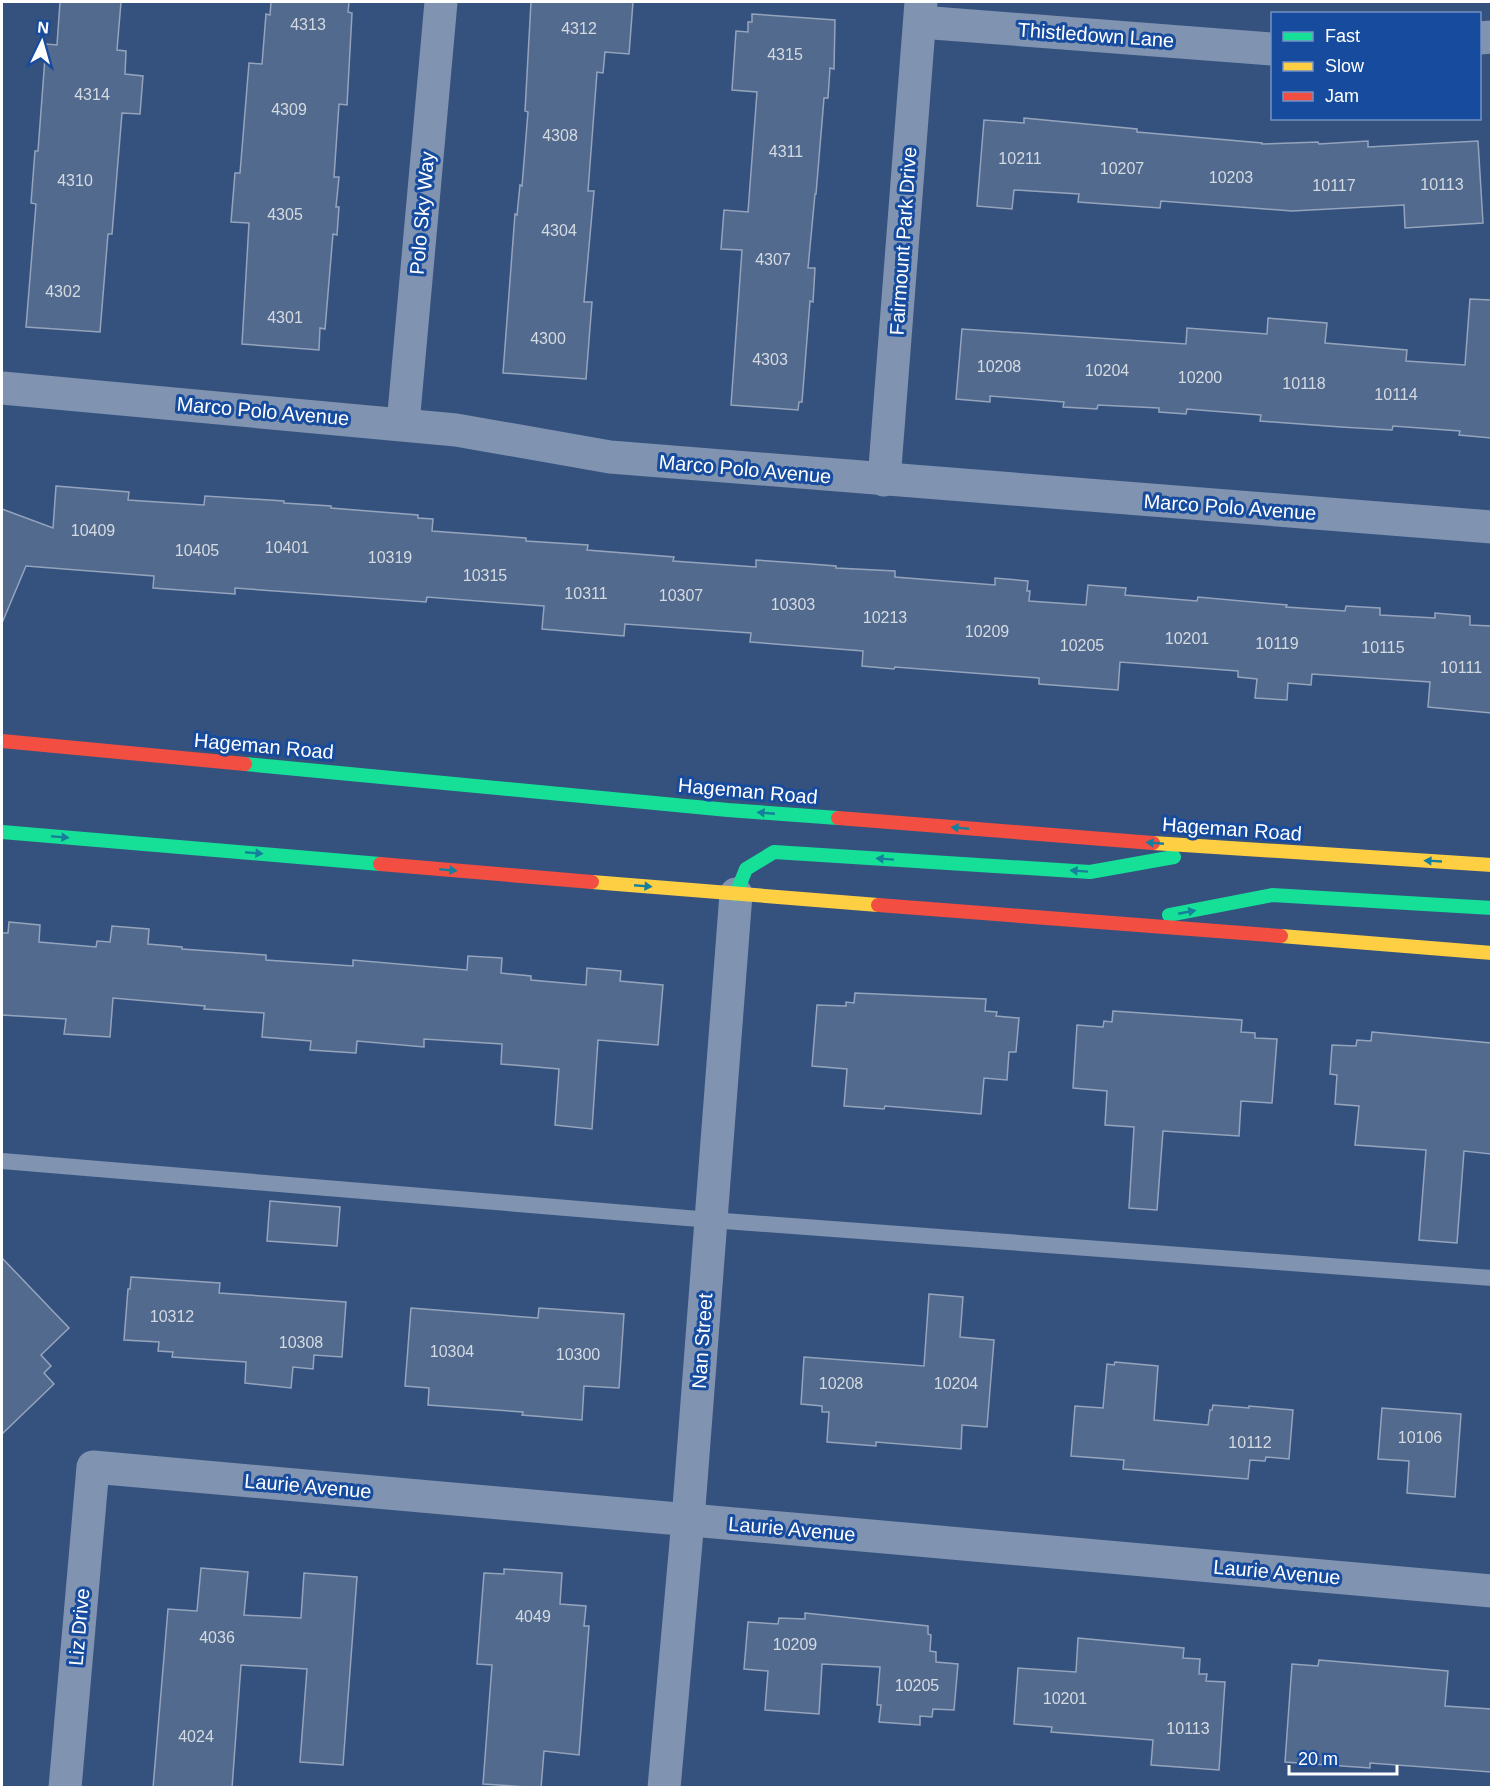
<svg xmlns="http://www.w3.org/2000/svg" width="1493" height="1789" font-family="Arial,sans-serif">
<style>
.building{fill:#526a8d;stroke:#95a4bd;stroke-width:1.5}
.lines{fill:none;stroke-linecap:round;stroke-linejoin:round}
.lane{stroke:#8093b0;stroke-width:16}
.street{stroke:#8093b0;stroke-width:33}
.fast{stroke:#16e098;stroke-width:14}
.slow{stroke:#ffcf43;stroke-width:14}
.jam{stroke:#f24e42;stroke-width:14}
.oneway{fill:#167f9c}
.labels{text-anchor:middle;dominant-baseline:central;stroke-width:6;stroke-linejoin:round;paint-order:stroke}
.number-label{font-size:16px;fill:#d4dae2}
.street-label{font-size:20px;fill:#fff;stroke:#164b9e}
</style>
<rect width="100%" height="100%" fill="#35527f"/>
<g class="building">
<polygon points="60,2 121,2 117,50 126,51 125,74 143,76 140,114 122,113 112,234 108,234 100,332 26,327 36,204 31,203 35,151 38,151 46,44 57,45"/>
<polygon points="271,2 349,2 348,12 352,13 347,105 339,104 334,177 339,177 336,207 339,207 337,235 333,234 325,329 320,328 319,350 242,344 249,223 231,222 235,173 240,173 249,63 262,64 266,14 270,15"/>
<polygon points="531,2 633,2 629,54 605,52 603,73 597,72 588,191 594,191 584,302 592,302 586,379 503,373 515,214 517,215 520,185 522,186 528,112 525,111"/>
<polygon points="752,14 835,20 834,69 830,68 828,98 824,98 816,194 815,194 808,268 815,268 813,302 810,301 802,402 799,402 798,410 731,405 742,250 721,249 724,210 748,212 757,92 732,90 736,31 748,32 748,22 752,22"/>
<polygon points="1024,118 1137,129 1137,132 1262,143 1262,144 1318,142 1319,144 1368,141 1368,147 1478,141 1483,223 1405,228 1404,205 1292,211 1161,201 1160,208 1078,202 1079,194 1014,190 1012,209 977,206 984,120 1024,123"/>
<polygon points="1470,299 1491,300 1491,438 1459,435 1460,431 1393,426 1392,430 1341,427 1260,421 1261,415 1187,409 1186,414 1159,412 1159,408 1098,405 1097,409 1063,407 1064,402 990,396 990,402 956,399 962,329 1186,344 1187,328 1267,334 1268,318 1327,323 1325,343 1407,350 1406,361 1465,365"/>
<polygon points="56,486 129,492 128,500 204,505 205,496 284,501 284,503 331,506 331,508 418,515 418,518 433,519 432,531 526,538 526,541 588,545 587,550 674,557 673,561 756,567 756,560 811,564 836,566 836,568 895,571 895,577 995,585 995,578 1028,581 1027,591 1030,591 1029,601 1086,605 1088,585 1126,588 1125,595 1197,601 1198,597 1287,605 1286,607 1345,611 1346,606 1380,608 1380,615 1435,618 1435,613 1470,616 1470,625 1491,626 1491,713 1428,707 1430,682 1312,674 1311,685 1288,683 1287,700 1255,698 1257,679 1238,677 1238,671 1120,662 1118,690 1039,684 1039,678 895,667 894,669 862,666 863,651 750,642 751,633 625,624 624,636 542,629 544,606 427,597 426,602 235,588 235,594 153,588 154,576 26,566 2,623 2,509 53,528"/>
<polygon points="9,922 40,925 39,942 96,947 97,941 110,942 112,926 149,929 148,944 182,947 182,949 266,955 266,960 353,966 353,960 467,970 468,956 502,958 501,973 531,976 531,980 586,985 587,968 621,971 620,981 663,985 658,1045 598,1040 592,1129 555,1125 559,1069 501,1064 502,1044 424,1039 424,1047 357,1041 356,1053 310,1050 311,1041 262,1037 264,1013 204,1009 205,1006 113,998 110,1037 64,1034 66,1019 2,1015 2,933 8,933"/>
<polygon points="855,993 986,999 985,1011 997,1012 996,1016 1019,1018 1016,1052 1009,1052 1007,1080 984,1078 981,1114 885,1106 884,1109 844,1106 847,1069 812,1066 817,1005 846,1006 846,1002 854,1003"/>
<polygon points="1113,1011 1242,1020 1241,1032 1255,1033 1255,1038 1277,1039 1272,1103 1241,1101 1239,1136 1163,1131 1157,1210 1129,1208 1134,1127 1105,1125 1107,1091 1073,1088 1077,1025 1103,1027 1104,1021 1112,1022"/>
<polygon points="1372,1032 1491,1043 1491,1154 1464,1151 1457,1243 1419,1240 1426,1150 1355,1145 1359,1106 1335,1104 1337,1075 1330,1074 1332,1045 1356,1046 1357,1040 1371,1041"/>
<polygon points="270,1201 340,1207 337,1246 267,1241"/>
<polygon points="2,1258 69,1328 41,1355 51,1366 44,1373 54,1384 2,1434"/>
<polygon points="131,1277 220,1283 219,1293 346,1302 342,1357 314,1355 313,1369 293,1367 291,1388 245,1383 246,1362 172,1357 173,1352 158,1351 159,1342 124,1340 128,1289 130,1289"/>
<polygon points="929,1294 963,1297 960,1337 994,1340 987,1427 962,1425 961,1449 876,1442 876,1446 827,1442 829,1412 822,1412 822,1406 801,1404 804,1357 924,1366"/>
<polygon points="411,1308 538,1318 539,1308 624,1314 619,1388 584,1386 582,1420 522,1415 523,1412 428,1405 429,1388 405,1386"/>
<polygon points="1115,1362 1158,1366 1154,1420 1208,1425 1210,1410 1212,1410 1213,1405 1249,1408 1249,1406 1293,1410 1289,1459 1266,1457 1265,1461 1250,1460 1248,1479 1123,1469 1124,1460 1071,1456 1075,1406 1103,1408 1107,1364 1114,1365"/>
<polygon points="1382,1408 1461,1414 1455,1497 1407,1493 1409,1461 1378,1459"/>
<polygon points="201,1568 248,1572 244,1615 301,1618 304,1573 357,1577 343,1765 300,1762 307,1669 241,1665 232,1788 153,1788 168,1609 197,1611"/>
<polygon points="504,1569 562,1573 560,1604 586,1606 584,1626 589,1626 579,1755 544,1751 541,1788 483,1784 492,1665 477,1664 484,1573 504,1574"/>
<polygon points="805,1613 928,1626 928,1634 931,1635 930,1651 936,1652 936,1662 958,1664 954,1710 933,1709 932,1717 920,1716 920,1725 879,1722 881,1705 877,1705 880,1667 822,1664 819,1714 765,1710 768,1671 744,1669 748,1622 778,1624 779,1618 805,1619"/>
<polygon points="1078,1638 1184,1648 1183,1658 1200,1659 1199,1674 1207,1674 1206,1681 1225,1682 1219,1770 1151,1765 1153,1740 1051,1732 1052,1727 1014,1724 1018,1668 1076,1672"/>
<polygon points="1319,1660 1448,1671 1445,1706 1491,1709 1491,1772 1370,1763 1370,1768 1285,1762 1292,1664 1318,1666"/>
</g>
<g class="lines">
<polyline class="lane" points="2,1161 711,1220 1492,1278"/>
<g class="street">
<polyline points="920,22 1272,49"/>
<polyline points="1480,38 1492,37"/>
<polyline points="2,388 456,430 610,457 1492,527"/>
<polyline points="403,424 441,2"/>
<polyline points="884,480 921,2"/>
<polyline points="65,1788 93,1467 1492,1591"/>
<polyline points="664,1788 688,1520 736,894"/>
</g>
<g class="fast">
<polyline points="245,764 728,810 838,818"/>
<polyline points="2,832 380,864"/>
<polyline points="736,894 746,869 774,852 1090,872 1174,857"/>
<polyline points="1169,915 1272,895 1492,908"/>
</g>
<g class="slow">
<polyline points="1153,843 1492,865"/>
<polyline points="592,882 878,905"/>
<polyline points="1281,936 1492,953"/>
</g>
<g class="jam">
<polyline points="2,741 245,764"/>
<polyline points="838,818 1153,843"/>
<polyline points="380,864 592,882"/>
<polyline points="878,905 1281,936"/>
</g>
</g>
<defs><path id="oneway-solid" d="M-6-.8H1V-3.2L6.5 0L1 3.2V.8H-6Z" transform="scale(1.5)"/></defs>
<g class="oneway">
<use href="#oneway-solid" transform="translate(766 813) rotate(-175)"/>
<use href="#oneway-solid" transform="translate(960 828) rotate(-175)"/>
<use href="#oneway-solid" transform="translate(60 837) rotate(5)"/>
<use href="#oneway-solid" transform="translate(1155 843) rotate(-175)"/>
<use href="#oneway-solid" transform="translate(254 853) rotate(5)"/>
<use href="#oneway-solid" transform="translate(885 859) rotate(-176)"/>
<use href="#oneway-solid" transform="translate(1433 861) rotate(-177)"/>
<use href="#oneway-solid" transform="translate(448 870) rotate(5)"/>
<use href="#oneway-solid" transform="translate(1079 871) rotate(-176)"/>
<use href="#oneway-solid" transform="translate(643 886) rotate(5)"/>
<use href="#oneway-solid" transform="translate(1187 912) rotate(-11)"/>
</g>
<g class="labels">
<g class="number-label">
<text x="308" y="24">4313</text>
<text x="579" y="28">4312</text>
<text x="785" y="54">4315</text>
<text x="92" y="94">4314</text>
<text x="289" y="109">4309</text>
<text x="560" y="135">4308</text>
<text x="786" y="151">4311</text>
<text x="1020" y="158">10211</text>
<text x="1122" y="168">10207</text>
<text x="1231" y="177">10203</text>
<text x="75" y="180">4310</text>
<text x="1442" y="184">10113</text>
<text x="1334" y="185">10117</text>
<text x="285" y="214">4305</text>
<text x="559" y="230">4304</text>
<text x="773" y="259">4307</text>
<text x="63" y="291">4302</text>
<text x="285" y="317">4301</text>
<text x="548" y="338">4300</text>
<text x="770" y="359">4303</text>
<text x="999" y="366">10208</text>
<text x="1107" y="370">10204</text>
<text x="1200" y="377">10200</text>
<text x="1304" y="383">10118</text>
<text x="1396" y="394">10114</text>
<text x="93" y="530">10409</text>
<text x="287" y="547">10401</text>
<text x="197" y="550">10405</text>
<text x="390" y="557">10319</text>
<text x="485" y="575">10315</text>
<text x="586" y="593">10311</text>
<text x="681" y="595">10307</text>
<text x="793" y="604">10303</text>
<text x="885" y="617">10213</text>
<text x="987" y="631">10209</text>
<text x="1187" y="638">10201</text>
<text x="1277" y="643">10119</text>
<text x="1082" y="645">10205</text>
<text x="1383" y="647">10115</text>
<text x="1461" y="667">10111</text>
<text x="172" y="1316">10312</text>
<text x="301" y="1342">10308</text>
<text x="452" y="1351">10304</text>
<text x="578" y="1354">10300</text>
<text x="841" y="1383">10208</text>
<text x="956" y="1383">10204</text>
<text x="1420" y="1437">10106</text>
<text x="1250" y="1442">10112</text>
<text x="533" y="1616">4049</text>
<text x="217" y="1637">4036</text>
<text x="795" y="1644">10209</text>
<text x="917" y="1685">10205</text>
<text x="1065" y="1698">10201</text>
<text x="1188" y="1728">10113</text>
<text x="196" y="1736">4024</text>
</g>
<g class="street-label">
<text transform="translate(1096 35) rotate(4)">Thistledown Lane</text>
<text transform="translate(422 213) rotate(-85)">Polo Sky Way</text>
<text transform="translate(903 241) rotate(-86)">Fairmount Park Drive</text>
<text transform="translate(263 411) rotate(5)">Marco Polo Avenue</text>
<text transform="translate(745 469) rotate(5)">Marco Polo Avenue</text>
<text transform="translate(1230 507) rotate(4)">Marco Polo Avenue</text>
<text transform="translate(264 746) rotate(5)">Hageman Road</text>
<text transform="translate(748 791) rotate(5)">Hageman Road</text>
<text transform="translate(1232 829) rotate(4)">Hageman Road</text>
<text transform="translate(702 1341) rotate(-86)">Nan Street</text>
<text transform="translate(308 1486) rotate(5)">Laurie Avenue</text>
<text transform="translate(792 1529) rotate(5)">Laurie Avenue</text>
<text transform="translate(1277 1572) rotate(5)">Laurie Avenue</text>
<text transform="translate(79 1627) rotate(-85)">Liz Drive</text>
</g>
</g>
<rect width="1493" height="1789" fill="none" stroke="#ffffff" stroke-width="6"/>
<rect x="1271" y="12" width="210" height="108" fill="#164b9e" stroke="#7393c5" stroke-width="1.5"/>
<rect x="1283" y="32" width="30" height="9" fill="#16e098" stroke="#7393c5" stroke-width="1.5"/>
<text x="1325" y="42" font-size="18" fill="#ffffff">Fast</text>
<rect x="1283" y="62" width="30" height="9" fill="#ffcf43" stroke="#7393c5" stroke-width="1.5"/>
<text x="1325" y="72" font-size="18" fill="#ffffff">Slow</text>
<rect x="1283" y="92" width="30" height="9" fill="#f24e42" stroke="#7393c5" stroke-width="1.5"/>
<text x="1325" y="102" font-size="18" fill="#ffffff">Jam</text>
<g transform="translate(42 42) rotate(5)" stroke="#164b9e" stroke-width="4.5" paint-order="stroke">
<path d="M0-4.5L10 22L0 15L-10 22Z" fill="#ffffff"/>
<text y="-9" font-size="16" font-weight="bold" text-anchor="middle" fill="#ffffff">N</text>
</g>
<path d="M1289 1765v9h108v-9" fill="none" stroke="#ffffff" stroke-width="3"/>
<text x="1298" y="1765" font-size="18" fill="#ffffff" stroke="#164b9e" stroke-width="4.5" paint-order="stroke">20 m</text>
</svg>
